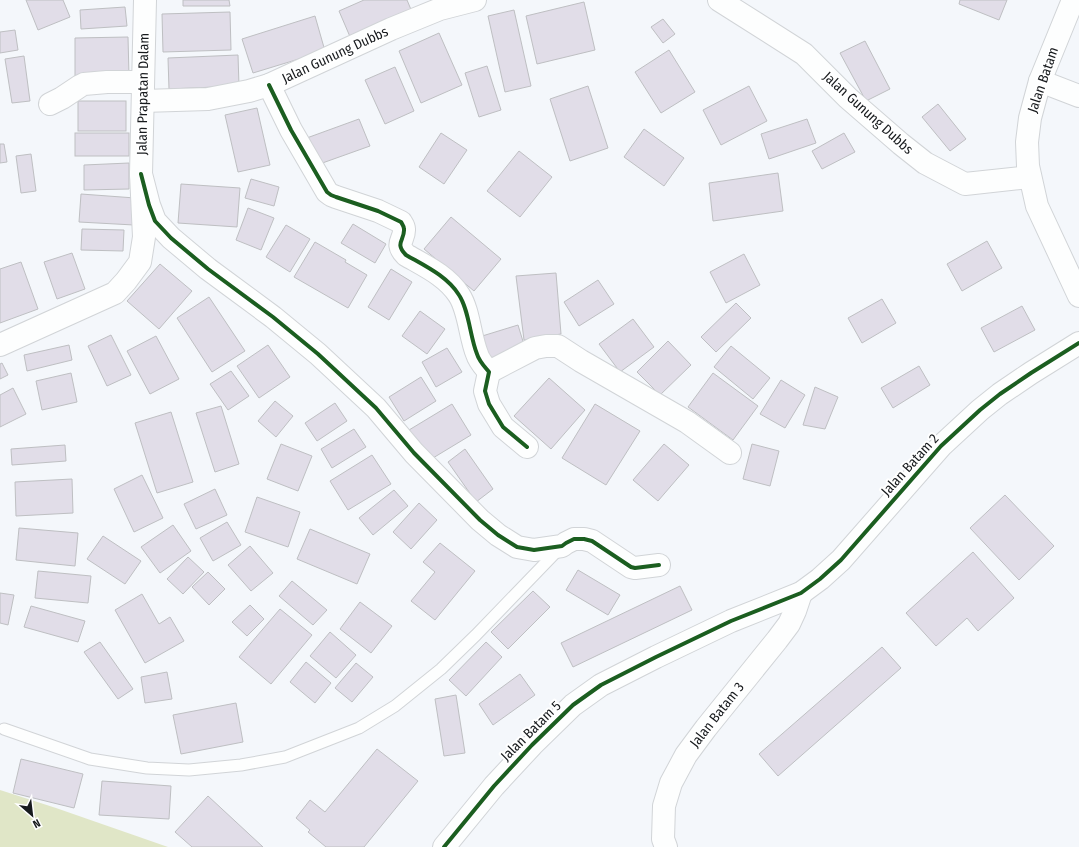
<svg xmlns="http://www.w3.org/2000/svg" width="1079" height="847" font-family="'Fira Sans Condensed',sans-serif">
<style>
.green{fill:#e0e6c7}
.building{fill:#e1dde8;stroke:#bebfc2}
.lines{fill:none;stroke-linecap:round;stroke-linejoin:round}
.lane-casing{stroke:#d1d4d7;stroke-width:13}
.street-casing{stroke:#d1d4d7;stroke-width:24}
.lane{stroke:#fdfefe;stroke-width:11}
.street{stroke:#fdfefe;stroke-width:22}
.cycleway-casing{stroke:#fff;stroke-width:6}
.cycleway{stroke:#1b5e20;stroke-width:4}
.labels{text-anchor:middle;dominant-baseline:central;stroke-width:4;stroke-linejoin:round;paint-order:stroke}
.street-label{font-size:14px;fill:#171a1d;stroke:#fff}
</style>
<rect width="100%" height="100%" fill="#f4f7fb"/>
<polygon class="green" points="0,790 56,808 168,847 0,847"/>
<g class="building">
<polygon points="26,0 63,0 70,17 38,30"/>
<polygon points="183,0 229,0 230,6 183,6"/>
<polygon points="364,0 407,0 412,12 351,39 339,11"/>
<polygon points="960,0 1007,0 999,20 959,4"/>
<polygon points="584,2 595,50 537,64 526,16"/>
<polygon points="125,7 127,26 81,29 80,10"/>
<polygon points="514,10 531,86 505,92 488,16"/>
<polygon points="230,12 231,50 163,52 162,14"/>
<polygon points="315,16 325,51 253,73 242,39"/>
<polygon points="663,19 675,34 663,43 651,27"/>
<polygon points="15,30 18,50 0,53 0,32"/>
<polygon points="439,33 462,85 421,103 399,51"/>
<polygon points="128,37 129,76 75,77 75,38"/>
<polygon points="865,41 890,89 866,101 840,53"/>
<polygon points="669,50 695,92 661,113 635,72"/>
<polygon points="238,55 239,86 169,89 168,58"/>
<polygon points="24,56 30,101 12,103 5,59"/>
<polygon points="487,66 501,110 479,117 465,73"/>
<polygon points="395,67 414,111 385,124 365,80"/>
<polygon points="588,86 608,148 570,161 550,99"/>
<polygon points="749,86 767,121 721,145 703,110"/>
<rect x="78" y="101" width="48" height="30"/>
<polygon points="938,104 966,139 950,151 922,117"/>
<polygon points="257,108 270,165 238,172 225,115"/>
<polygon points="359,119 370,146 314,166 304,139"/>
<polygon points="807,119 816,143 769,159 761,134"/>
<polygon points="644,129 684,158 664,186 624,157"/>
<rect x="75" y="133" width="54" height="23"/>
<polygon points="441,133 467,150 444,184 419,167"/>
<polygon points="844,133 855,152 822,169 812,151"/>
<polygon points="0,144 4,144 7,162 0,163"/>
<polygon points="519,151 552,177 520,217 487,191"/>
<polygon points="31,154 36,191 21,193 16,156"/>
<polygon points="129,163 129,189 84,190 84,165"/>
<polygon points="778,173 783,211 713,221 709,183"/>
<polygon points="251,179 279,187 274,206 245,198"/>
<polygon points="181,184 240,188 237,227 178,223"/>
<polygon points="81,194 135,198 134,225 79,222"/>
<polygon points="248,208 274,218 261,250 236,240"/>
<polygon points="451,217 501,259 474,291 424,249"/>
<polygon points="353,224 386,244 375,263 341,243"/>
<polygon points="286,225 310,239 290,272 266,257"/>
<polygon points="82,229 124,230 123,251 81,250"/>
<polygon points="987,241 1002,268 962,291 947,264"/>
<polygon points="315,242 346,260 345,262 367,275 348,308 294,277"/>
<polygon points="72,253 85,289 57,299 44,262"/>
<polygon points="744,254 760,285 726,303 710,272"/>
<polygon points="21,262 38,309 0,323 0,269"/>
<polygon points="160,264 192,291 159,329 127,301"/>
<polygon points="391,269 412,282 389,320 368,307"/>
<polygon points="556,273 561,334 524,340 516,276"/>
<polygon points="598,280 614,304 579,326 564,302"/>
<polygon points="209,297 245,351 212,372 177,318"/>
<polygon points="882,299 896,323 862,343 848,318"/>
<polygon points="736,303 751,318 716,352 701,337"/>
<polygon points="1022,306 1035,330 994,352 981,328"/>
<polygon points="420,311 445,329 427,354 402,336"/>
<polygon points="633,319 654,347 620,372 599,344"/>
<polygon points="518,325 525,348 486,360 479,337"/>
<polygon points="111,335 131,375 107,386 88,346"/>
<polygon points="156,336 179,379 150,394 127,351"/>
<polygon points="668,341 691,365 660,395 637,372"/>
<polygon points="69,345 72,360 27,371 24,355"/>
<polygon points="268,345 290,377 259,398 237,366"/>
<polygon points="731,346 770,378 753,399 714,367"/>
<polygon points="447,348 462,372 436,387 422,362"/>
<polygon points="2,363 8,375 0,379 0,364"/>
<polygon points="919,366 930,385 893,408 881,388"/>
<polygon points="231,371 249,396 228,410 210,384"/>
<polygon points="71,373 77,402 42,410 36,381"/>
<polygon points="713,373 758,406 733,440 688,407"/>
<polygon points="421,377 436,401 404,421 389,397"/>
<polygon points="549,378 585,410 551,449 514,416"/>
<polygon points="781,380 805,395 785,428 760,414"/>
<polygon points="815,387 838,397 825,429 803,425"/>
<polygon points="13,388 26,414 0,427 0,395"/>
<polygon points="275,401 293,416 276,437 258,421"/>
<polygon points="335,403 347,421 317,441 305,423"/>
<polygon points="452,404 471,435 428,461 409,430"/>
<polygon points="595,404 640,431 606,485 562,458"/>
<polygon points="221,406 239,464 215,472 196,413"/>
<polygon points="171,412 193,482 157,493 135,423"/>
<polygon points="354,429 366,447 332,468 321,449"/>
<polygon points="281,444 312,456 298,491 267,479"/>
<polygon points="664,444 689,465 658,501 633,480"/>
<polygon points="752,444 779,451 770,486 743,479"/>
<polygon points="65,445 66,461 12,465 11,449"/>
<polygon points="465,449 493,489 476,502 448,462"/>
<polygon points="372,455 391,484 348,510 330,481"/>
<polygon points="142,475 163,518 134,532 114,489"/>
<polygon points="72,479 73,513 16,516 15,482"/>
<polygon points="215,489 227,515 196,529 184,504"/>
<polygon points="394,490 408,506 373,535 359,518"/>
<polygon points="1005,495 1054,546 1019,580 970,528"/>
<polygon points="257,497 300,512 288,547 245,532"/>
<polygon points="419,503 437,520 411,549 393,532"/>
<polygon points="227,522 241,545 213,561 200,538"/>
<polygon points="173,525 191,551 160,573 141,547"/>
<polygon points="19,528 78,533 75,566 16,560"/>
<polygon points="310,529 370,554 357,584 297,559"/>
<polygon points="103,536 141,561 125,584 87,559"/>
<polygon points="440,543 475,571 435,620 411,601 435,572 423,562"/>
<polygon points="250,546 273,573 251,591 228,565"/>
<polygon points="973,552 1014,598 978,631 967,618 936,646 906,613"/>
<polygon points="188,557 204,572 183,594 167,579"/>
<polygon points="578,570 620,595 608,615 566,590"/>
<polygon points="38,571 91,576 88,603 35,598"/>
<polygon points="208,572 225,589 209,605 192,587"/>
<polygon points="292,581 327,610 313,625 279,596"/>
<polygon points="680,586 692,610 573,667 561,643"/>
<polygon points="533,591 550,607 508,649 491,632"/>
<polygon points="0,593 14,595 8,625 0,623"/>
<polygon points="142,594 159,624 170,617 184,641 145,663 115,610"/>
<polygon points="360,602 392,626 371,653 340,629"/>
<polygon points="250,605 264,619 247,636 232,622"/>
<polygon points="31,606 85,621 78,642 24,627"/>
<polygon points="280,609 312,635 271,684 239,657"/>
<polygon points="330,632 356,655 336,678 310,656"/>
<polygon points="100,642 133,689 118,699 84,652"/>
<polygon points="486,642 502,657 466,696 449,680"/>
<polygon points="882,647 901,668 778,776 759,754"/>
<polygon points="306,662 331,683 315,703 290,682"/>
<polygon points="356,663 373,677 352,702 335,688"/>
<polygon points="167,672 172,699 145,703 141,677"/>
<polygon points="520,674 535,695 493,725 479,704"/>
<polygon points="456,695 465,753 444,756 435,699"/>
<polygon points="236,703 243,742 181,754 173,715"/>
<polygon points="377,749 418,781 364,847 326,847 308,832 310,830 296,818 310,800 325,812"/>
<polygon points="21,759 83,774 74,808 13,793"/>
<polygon points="102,781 171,786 169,819 99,815"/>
<polygon points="208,796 263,847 192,847 175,832"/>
</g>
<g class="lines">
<defs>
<polyline id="lane" points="4,729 90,759 147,768 189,770 241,765 285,757 359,728 395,706 441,669 476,635 560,548"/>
<g id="street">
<polyline points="719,0 804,54 848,98 901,144 925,163 965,184 1030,177"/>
<polyline points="1073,0 1040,81 1030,118 1027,142 1028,166 1037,206 1079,296"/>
<polyline points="1040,81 1079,96"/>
<path d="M269,85L291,130L327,192L331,195L336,197L378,211L401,222C402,224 404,226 404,229C405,240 394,243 406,255C425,266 447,276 459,295C469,310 470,337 477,354C479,361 484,366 489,372L485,391L489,404L503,427L527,447"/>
<polyline points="143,101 208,99 249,91 269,85 391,29 440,9 475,0"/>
<polyline points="50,104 62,98 80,86 84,84 107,82 143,82"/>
<polyline points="141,174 149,205 155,221 171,238 208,269 273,317 318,354 376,408 414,453 480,520 498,535 517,547 534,550 562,546 566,543 574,539 584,539 592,541 631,567 635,568 659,565"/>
<polyline points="0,345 115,293 126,281 140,262 144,237 141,174 145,0"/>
<polyline points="489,372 535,348 546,346 558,346 581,361 687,422 730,453"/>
<polyline points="444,847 494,786 532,745 573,705 601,685 656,657 731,621 801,593 820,579 841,560 941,446 980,410 1000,394 1031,373 1079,343"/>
<polyline points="666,847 663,839 664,806 671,783 686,755 706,728 777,640 789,624 795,611 801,593"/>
</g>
</defs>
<use href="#lane" class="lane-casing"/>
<use href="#street" class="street-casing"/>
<use href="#lane" class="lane"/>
<use href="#street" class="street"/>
<defs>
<g id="cycleway">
<path d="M269,85L291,130L327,192L331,195L336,197L378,211L401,222C402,224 404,226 404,229C405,240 394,243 406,255C425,266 447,276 459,295C469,310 470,337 477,354C479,361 484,366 489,372L485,391L489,404L503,427L527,447"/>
<polyline points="141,174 149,205 155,221 171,238 208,269 273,317 318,354 376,408 414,453 480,520 498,535 517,547 534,550 562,546 566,543 574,539 584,539 592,541 631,567 635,568 659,565"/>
<polyline points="444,847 494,786 532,745 573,705 601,685 656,657 731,621 801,593 820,579 841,560 941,446 980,410 1000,394 1031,373 1079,343"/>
</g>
</defs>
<use href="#cycleway" class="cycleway-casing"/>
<use href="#cycleway" class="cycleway"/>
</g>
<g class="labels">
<g class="street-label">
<text transform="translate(335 55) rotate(-25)">Jalan Gunung Dubbs</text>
<text transform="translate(1043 80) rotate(-71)">Jalan Batam</text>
<text transform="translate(143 94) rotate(-89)">Jalan Prapatan Dalam</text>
<text transform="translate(868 113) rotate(42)">Jalan Gunung Dubbs</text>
<text transform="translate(910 465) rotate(-48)">Jalan Batam 2</text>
<text transform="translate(717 715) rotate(-52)">Jalan Batam 3</text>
<text transform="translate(531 731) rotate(-45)">Jalan Batam 5</text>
</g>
</g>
<g transform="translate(32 815) rotate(152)" stroke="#ffffff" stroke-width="3" paint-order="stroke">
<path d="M0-3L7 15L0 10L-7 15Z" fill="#171a1d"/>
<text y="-6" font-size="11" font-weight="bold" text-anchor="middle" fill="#171a1d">N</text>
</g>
</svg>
